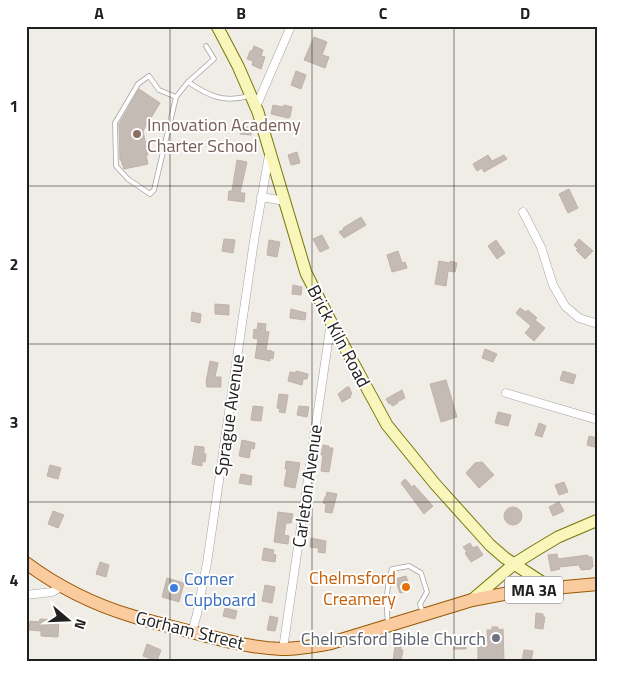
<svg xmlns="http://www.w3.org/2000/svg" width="624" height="687" font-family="'Titillium Web',sans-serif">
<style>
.building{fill:#c5bbb5;stroke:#c2b1a8}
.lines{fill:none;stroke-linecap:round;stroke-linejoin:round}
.lane-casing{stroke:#a4a4a4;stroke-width:5.5}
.street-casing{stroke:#a4a4a4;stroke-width:9}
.secondary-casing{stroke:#767706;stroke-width:13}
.primary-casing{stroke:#995802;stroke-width:14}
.lane{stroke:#fff;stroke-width:4}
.street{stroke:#fff;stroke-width:8}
.secondary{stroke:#f9f6bb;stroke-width:11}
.primary{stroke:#fbcba0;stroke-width:12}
.grid{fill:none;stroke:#202020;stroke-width:1;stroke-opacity:0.55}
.education-dot{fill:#8d6e63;stroke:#fff;stroke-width:2}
.food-dot{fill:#e8710a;stroke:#fff;stroke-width:2}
.shop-dot{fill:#3f7fe0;stroke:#fff;stroke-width:2}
.worship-dot{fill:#6b7280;stroke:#fff;stroke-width:2}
.labels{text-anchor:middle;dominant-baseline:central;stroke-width:4;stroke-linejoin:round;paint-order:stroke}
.shield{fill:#fff;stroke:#636363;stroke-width:1}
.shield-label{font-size:16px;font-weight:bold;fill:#202020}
.education-label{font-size:18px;fill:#785e54;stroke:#fff;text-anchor:start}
.street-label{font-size:18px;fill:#202020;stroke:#fff}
.food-label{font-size:18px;fill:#c56008;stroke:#fff;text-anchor:end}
.shop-label{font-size:18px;fill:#366cbe;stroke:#fff;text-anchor:start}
.worship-label{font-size:18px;fill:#5b616d;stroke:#fff;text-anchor:end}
.neatline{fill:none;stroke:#202020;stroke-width:2}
.grid-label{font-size:16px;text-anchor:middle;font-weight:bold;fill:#202020}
</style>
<rect width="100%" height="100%" fill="#f0ece6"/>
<g class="building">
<polygon points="314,37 327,42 322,55 329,57 325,68 304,60"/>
<polygon points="254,46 263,50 261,56 265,57 261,69 252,65 253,61 247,59 250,51 252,51"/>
<polygon points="296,71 306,75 301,89 291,85"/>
<polygon points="139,89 160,103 143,131 148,155 146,155 148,164 124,169 121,160 120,160 119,124"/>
<polygon points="273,105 283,107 284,105 292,107 290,117 288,118 271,114"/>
<polygon points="241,126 252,128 251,135 240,134"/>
<polygon points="297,152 300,163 291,165 288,155"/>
<polygon points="488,155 492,161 504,155 507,159 484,172 482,168 477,171 473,164"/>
<polygon points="237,160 247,162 240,193 245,193 244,202 228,200 229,191 232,191"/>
<polygon points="569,189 578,208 568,213 559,194"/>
<polygon points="361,217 366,225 344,238 339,232 344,229 343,228"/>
<polygon points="322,235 329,248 320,252 313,239"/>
<polygon points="224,239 235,240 233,253 222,251"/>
<polygon points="579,239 593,251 585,259 576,250 578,249 574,245"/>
<polygon points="269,240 280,242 277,257 267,255"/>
<polygon points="496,240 505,253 497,259 488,246"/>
<polygon points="398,251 402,263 405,262 407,268 392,272 387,255"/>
<polygon points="439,261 450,263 450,261 457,263 455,272 448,271 446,286 435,284"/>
<polygon points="293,285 302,287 301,295 292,294"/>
<polygon points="215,304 229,305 229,315 215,314"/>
<polygon points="520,308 526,312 528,310 537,318 535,320 545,328 534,341 525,333 531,326 516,313"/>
<polygon points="291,309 306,313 305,320 290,318"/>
<polygon points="192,312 201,314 200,323 191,321"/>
<polygon points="258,323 266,324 265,331 269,332 266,350 272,351 272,352 274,352 273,359 270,358 270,361 255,358 258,339 253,338 254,329 257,330"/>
<polygon points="485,349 497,354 493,362 482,358"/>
<polygon points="210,361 218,363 215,377 221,377 221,387 207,387 206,382"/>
<polygon points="296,371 308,374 307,379 303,379 302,385 288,381 290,372 296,373"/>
<polygon points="563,371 576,375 573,384 560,380"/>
<polygon points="446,380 457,417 441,422 430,384"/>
<polygon points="347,387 349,387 352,394 350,395 351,397 342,402 338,394"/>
<polygon points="402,390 405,398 397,402 398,403 392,406 391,403 389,404 386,399"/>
<polygon points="279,394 288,395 285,413 279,412 280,409 277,408"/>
<polygon points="253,406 263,407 261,421 251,420"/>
<polygon points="299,406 309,407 307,417 297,415"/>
<polygon points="498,412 511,415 508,426 495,423"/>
<polygon points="539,423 546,426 542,437 535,435"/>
<polygon points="589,436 598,438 598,448 587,445"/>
<polygon points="242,440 255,443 254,449 251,448 249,458 239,456"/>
<polygon points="323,445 329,446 329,448 333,448 329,472 321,471 323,455 321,455"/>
<polygon points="195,446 204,447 204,454 206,454 205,462 202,461 202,466 192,464"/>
<polygon points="286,461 300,463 295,488 285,486 284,485 287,469 285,469"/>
<polygon points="482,462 494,475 479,488 466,473 475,463"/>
<polygon points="50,465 61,468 58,479 47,476"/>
<polygon points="241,474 252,476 251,485 239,483"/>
<polygon points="405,479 412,487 414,485 433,506 424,514 401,483"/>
<polygon points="564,482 568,492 559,495 555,485"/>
<polygon points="327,492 337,494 332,513 325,512 326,504 323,503 325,497 326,497"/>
<polygon points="559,502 564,511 553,516 549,507"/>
<circle cx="513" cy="516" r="9"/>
<polygon points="53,511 64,515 58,528 48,524"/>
<polygon points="278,512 293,514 291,523 286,523 284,535 289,536 288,544 274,542"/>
<polygon points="311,538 326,541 325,553 318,552 319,548 310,547"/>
<polygon points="470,543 473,548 477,546 483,555 471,562 465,553 467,552 463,547"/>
<polygon points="264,548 274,550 273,554 276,555 275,562 262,560"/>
<polygon points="557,554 558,559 588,555 588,557 592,557 593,567 591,567 591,569 581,570 581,568 580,568 579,565 559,567 560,569 551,571 548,555"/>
<polygon points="100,562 109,565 106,577 96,574"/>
<polygon points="406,576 411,590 400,593 395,579"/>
<polygon points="167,578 184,583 179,602 162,597"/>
<polygon points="265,585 275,587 272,603 262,601"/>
<polygon points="225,608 237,611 235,619 223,616"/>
<polygon points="536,613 543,614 543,617 545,617 543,629 535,628"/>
<polygon points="270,616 278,618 275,631 267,630"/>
<polygon points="40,619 53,620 53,619 59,619 58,637 41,636 41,631 29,630 30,621 39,622"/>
<polygon points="492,627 498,627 498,630 503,629 504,660 478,659 478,646 488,646 487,630 492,630"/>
<rect x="454" y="640" width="12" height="9"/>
<polygon points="147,644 161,650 157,661 143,656"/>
<polygon points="395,646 401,647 401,650 403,650 401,661 393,661"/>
<polygon points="524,650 533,651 531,661 522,661"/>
</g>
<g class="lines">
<defs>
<g id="lane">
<path d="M206,46L214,59L188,82C209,96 223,103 249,96"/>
<polyline points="176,97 159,90 149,76 138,84 115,123 116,166 128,179 150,194 154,190 176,97 188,82"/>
<path d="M388,624C386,606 386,586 392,569L409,566L421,573L427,592L420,604L423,613"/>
</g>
<g id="street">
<polyline points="256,107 291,26"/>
<polyline points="261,197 285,201"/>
<polyline points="523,212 541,247 553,285 565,306 579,318 598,324"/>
<polyline points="506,393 598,420"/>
<polyline points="26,595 52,592 63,586"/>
<polyline points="192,632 197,614 207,563 254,241 269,155"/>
<polyline points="283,649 331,322"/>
</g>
<g id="secondary">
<polyline points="217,26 238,66 258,112 306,273 331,322 387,425 435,484 490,545 505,558 551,588"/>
<polyline points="472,600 514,564 533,552 558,537 598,520"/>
</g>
<path id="primary" d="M26,563C57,586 95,605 132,616C151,622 169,626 188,631C219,639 250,648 282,649C299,649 315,646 331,643L472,600L520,591L598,584"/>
</defs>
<use href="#lane" class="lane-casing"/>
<use href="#street" class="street-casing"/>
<use href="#secondary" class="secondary-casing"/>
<use href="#primary" class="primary-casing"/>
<use href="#lane" class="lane"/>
<use href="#street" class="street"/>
<use href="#secondary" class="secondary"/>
<use href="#primary" class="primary"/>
</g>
<path class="grid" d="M170,26V661M312,26V661M454,26V661M26,186H598M26,344H598M26,502H598"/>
<circle class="education-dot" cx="137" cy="134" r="5"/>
<circle class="food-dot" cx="406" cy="587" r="5"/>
<circle class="shop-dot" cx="174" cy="588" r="5"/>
<circle class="worship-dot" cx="496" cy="638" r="5"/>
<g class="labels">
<rect class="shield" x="505" y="576.5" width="58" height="27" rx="4"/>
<g class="shield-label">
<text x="534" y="590">MA 3A</text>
</g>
<g class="education-label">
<text x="147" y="124">Innovation Academy<tspan x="147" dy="21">Charter School</tspan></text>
</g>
<g class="street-label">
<text transform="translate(339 336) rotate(62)">Brick Kiln Road</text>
<text transform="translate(229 415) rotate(-82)">Sprague Avenue</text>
<text transform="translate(307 486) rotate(-82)">Carleton Avenue</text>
<text transform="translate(190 630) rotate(14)">Gorham Street</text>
</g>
<g class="food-label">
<text x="396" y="577">Chelmsford<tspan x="396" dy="21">Creamery</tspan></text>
</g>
<g class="shop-label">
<text x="184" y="578">Corner<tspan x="184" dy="21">Cupboard</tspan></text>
</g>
<g class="worship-label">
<text x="486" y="638">Chelmsford Bible Church</text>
</g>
</g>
<rect width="624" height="687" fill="none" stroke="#ffffff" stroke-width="55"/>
<g transform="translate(68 620) rotate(109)" stroke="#ffffff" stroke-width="4" paint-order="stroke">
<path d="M0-4L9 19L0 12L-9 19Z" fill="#202020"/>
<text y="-8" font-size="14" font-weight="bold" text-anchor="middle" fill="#202020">N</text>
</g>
<rect x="28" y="28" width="568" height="632" class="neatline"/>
<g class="grid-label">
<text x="99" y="19">A</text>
<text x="241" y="19">B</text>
<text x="383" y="19">C</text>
<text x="525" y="19">D</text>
<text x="14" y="112">1</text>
<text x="14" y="270">2</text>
<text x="14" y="428">3</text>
<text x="14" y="586">4</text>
</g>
</svg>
